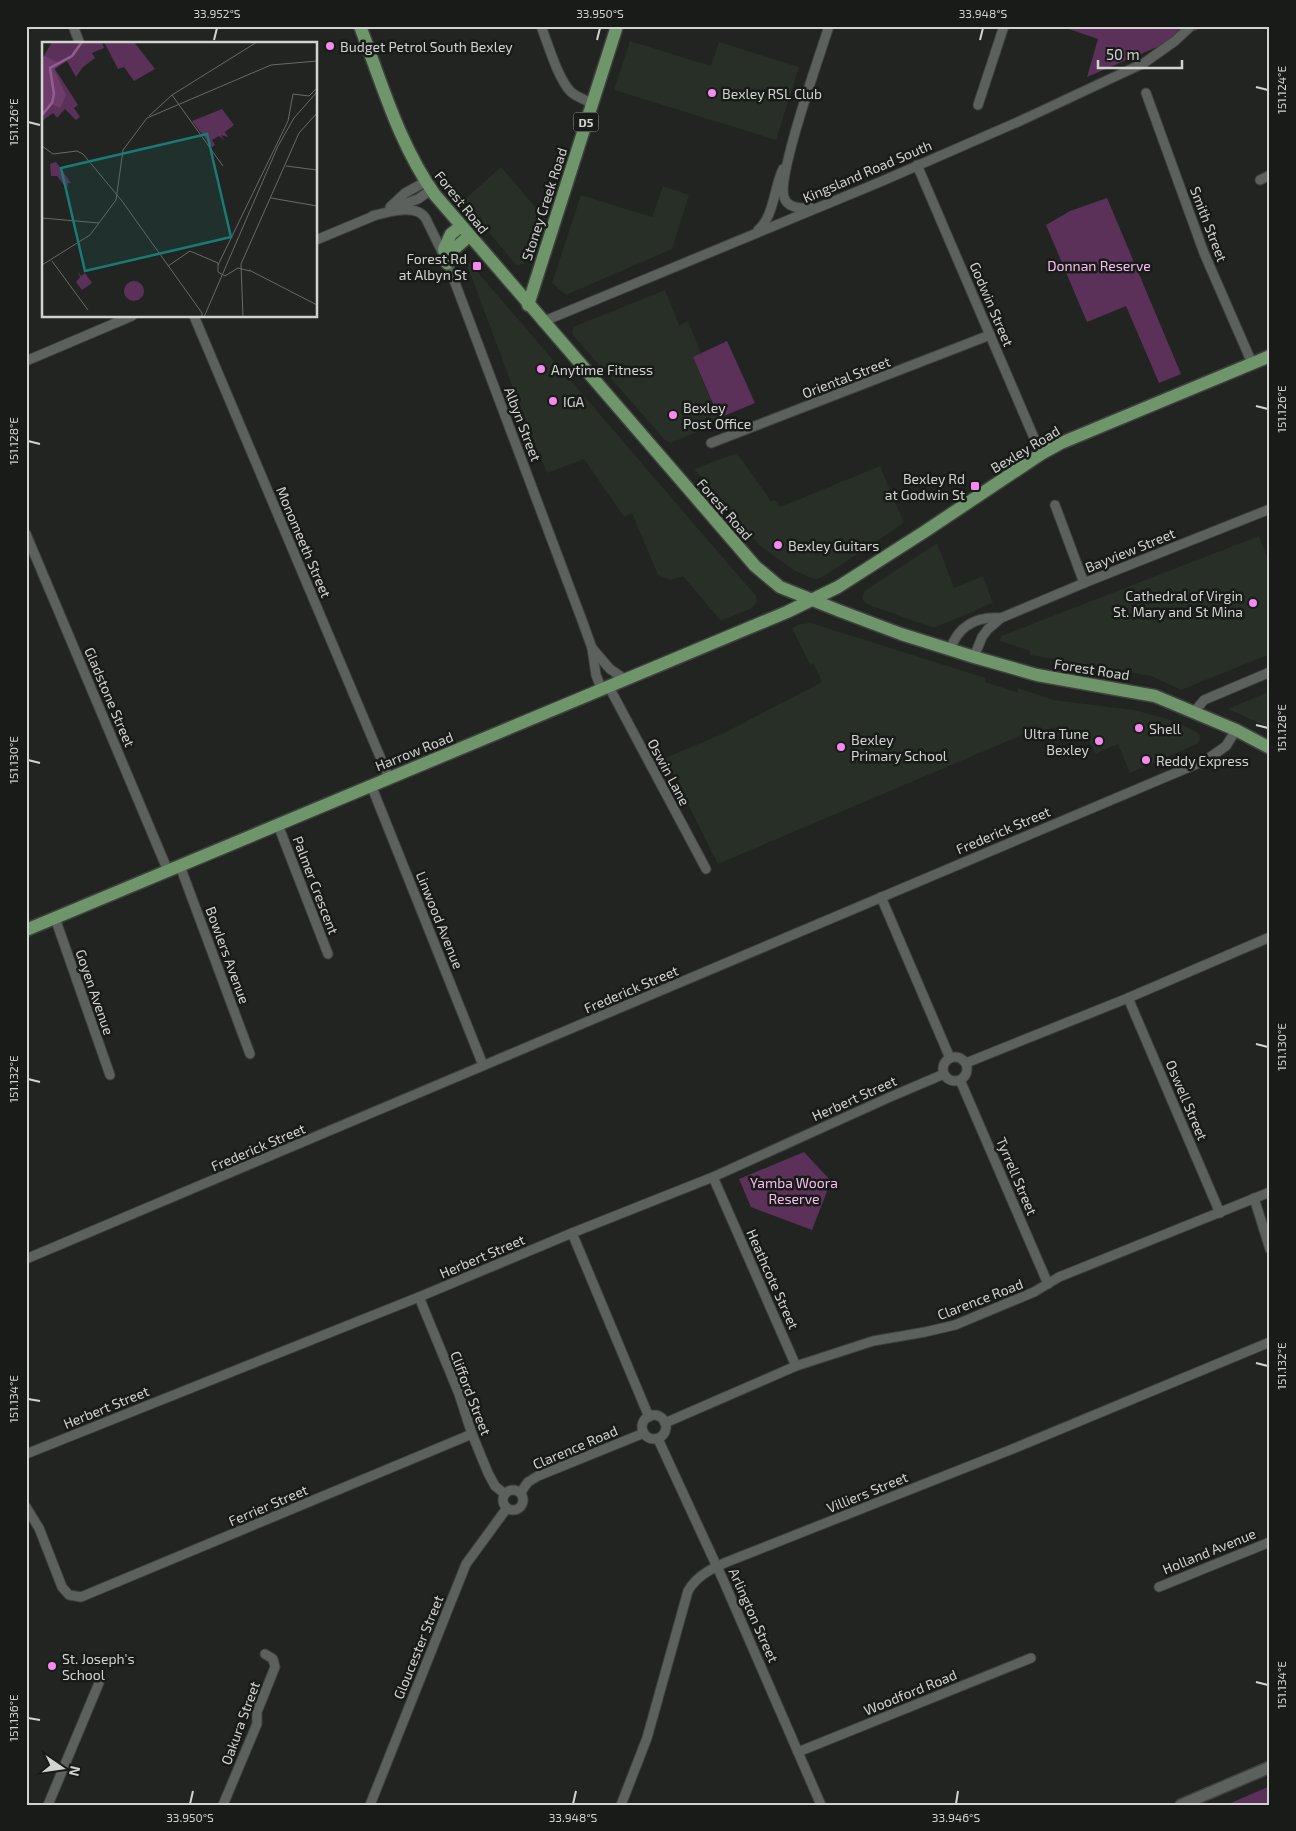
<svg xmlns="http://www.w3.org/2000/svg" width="1296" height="1831" font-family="'Exo 2',sans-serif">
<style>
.built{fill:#272f26}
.green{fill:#5b3159}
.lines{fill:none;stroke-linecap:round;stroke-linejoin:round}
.minor-casing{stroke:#3e413e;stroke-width:11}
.tertiary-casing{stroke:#3e413e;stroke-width:14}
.primary-casing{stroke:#3e413e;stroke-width:15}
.minor{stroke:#5d615d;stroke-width:9}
.tertiary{stroke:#5d615d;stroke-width:11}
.primary{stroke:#6e966a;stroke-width:12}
.ticks{fill:none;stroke:#d1d3d1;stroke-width:2}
.poi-dot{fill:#f589ef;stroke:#181b18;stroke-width:2}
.labels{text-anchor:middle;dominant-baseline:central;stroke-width:5;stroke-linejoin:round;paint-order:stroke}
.shield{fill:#181b18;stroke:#9a9c9a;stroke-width:1}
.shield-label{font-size:12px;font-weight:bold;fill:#d1d3d1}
.poi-label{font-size:14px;fill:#d1d3d1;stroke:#181b18;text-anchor:start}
.street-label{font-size:14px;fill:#d1d3d1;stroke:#181b18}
.park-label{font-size:14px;fill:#f9bbf4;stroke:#181b18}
.inset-river{fill:none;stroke:#925d8f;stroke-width:2.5}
.inset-road{fill:none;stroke:#676a67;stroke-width:1}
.view{fill:#197b73;fill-opacity:0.15;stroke:#197b73;stroke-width:2.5}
.inset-edge{fill:none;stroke:#d1d3d1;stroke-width:2.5}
.neatline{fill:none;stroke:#d1d3d1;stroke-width:2}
.ticks-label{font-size:12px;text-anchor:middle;fill:#d1d3d1}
</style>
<rect width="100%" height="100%" fill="#212421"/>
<g class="built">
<polygon points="630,41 711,66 719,42 799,67 776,140 614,90"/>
<polygon points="501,167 538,210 539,216 524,264 516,265 463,201"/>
<polygon points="663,186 689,195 672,249 566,295 552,283 581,195 652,217"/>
<polygon points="468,261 756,596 757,602 752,608 721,621 683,576 671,580 658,575 632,513 624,517 584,459 547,473 522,412 466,262"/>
<polygon points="665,290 679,325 688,321 701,353 693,358 720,422 671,443 665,440 572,334 573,327"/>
<polygon points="737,453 771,501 775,500 780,507 880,466 904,523 824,576 817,579 811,578 795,571 759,545 694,469"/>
<polygon points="1259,536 1270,564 1270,654 1181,690 1151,676 1030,655 1030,651 1000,641 1001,636"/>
<polygon points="937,543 954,588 983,576 993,603 936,627 931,627 880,609 867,604 863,600 863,595 866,590"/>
<polygon points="811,623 986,678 985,682 1017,692 1018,688 1053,700 1134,710 1165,718 1195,731 1200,735 1200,739 1197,744 1130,773 1118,744 1095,754 1085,732 1061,741 1054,727 1031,737 1029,732 718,864 665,758 722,734 822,682 813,663 810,665 792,628 800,624"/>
<polygon points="1270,691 1270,728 1228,709"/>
</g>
<g class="green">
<polygon points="1060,26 1206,26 1087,77 1098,39"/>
<polygon points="1107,198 1181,374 1159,383 1126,306 1087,322 1046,225 1070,211"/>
<polygon points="727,341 755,403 719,418 693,357"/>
<polygon points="804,1152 831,1181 812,1230 751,1207 739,1179"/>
<polygon points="1270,1786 1270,1805 1226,1805"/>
</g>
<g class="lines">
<defs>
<g id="minor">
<polyline points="73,26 80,44"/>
<path d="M541,26C548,44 558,79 571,92C577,97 585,100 592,103"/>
<polyline points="1146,93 1204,253 1252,363"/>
<polyline points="978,105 1004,26"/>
<polyline points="917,165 1041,454"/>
<polyline points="1260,180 1270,175"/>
<polyline points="390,207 405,193 425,182"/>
<path d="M810,207C801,209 787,208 784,197C777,175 820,55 829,26"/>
<polyline points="393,208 418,199 431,190"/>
<path d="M372,216C387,212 417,203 426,219L448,264L583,623L592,648L596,675L602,690"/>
<path d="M758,230C774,217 774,187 783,169"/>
<polyline points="316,240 376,215"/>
<polyline points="194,316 389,778"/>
<polyline points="542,322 880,182 1020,121 1144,63 1175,41 1191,26"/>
<polyline points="26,361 132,316"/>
<polyline points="711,443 990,335"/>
<polyline points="1055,505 1084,583"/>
<polyline points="26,534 168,871"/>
<polyline points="592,648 610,669 626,680"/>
<path d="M950,650C958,626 976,616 1001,618"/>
<polyline points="974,657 982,637 988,629 1001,618 1084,583 1270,509"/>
<polyline points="609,687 706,869"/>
<polyline points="1194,712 1204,700 1270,672"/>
<polyline points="371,785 483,1065"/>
<polyline points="278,825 328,954"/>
<polyline points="180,866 250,1054"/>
<polyline points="881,897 950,1058"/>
<polyline points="55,918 110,1075"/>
<polyline points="1128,998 1220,1213"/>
<circle cx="955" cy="1069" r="12"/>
<polyline points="966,1063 1128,998 1270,937"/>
<polyline points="960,1080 1048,1284"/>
<polyline points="713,1177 796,1366"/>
<polyline points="1254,1198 1270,1249"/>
<polyline points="572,1233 649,1417"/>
<polyline points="26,1259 1206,760 1226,746 1236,730"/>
<polyline points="419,1297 459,1394 472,1434 488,1473 495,1486 505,1494"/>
<circle cx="654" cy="1427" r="12"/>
<polyline points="665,1423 796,1366 873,1341 925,1332 955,1325 1034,1292 1059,1277 1270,1192"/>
<polyline points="658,1439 724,1582 821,1805"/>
<polyline points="26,1454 419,1297 572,1233 713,1177 890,1097 944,1074"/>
<circle cx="513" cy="1500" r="10"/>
<polyline points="521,1492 528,1482 538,1476 644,1433"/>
<polyline points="26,1507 39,1528 62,1587 69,1595 81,1597 472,1434"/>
<polyline points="1159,1587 1270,1542"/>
<polyline points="798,1752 1031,1658"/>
<polyline points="48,1805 99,1683"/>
<polyline points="223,1805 257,1724 257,1712 275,1667 273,1659 265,1654"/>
<polyline points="370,1805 466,1564 507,1508"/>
<path d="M621,1805L647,1738L688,1591C698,1573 719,1565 737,1558L1010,1450L1270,1342"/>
</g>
<polyline id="tertiary" points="1181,1805 1270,1767"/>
<g id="primary">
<path d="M360,26C382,84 399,144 435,195L755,566L780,587L840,611L901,634L974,657L1037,675L1155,696L1236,730L1270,748"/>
<polyline points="447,263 444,249 451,234 461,226"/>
<polyline points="447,263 453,250 469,236"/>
<polyline points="528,305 617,26"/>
<polyline points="26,930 787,612 838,587 924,532 1041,454 1061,443 1270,356"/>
</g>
</defs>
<use href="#minor" class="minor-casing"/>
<use href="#tertiary" class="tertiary-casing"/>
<use href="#primary" class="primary-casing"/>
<use href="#minor" class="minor"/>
<use href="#tertiary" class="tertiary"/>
<use href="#primary" class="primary"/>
</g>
<path class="ticks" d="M214,40L217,28M597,40L600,28M980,40L983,28M1256,87L1268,90M28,122L40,125M1256,406L1268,409M28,441L40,444M1256,725L1268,728M28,760L40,763M1256,1044L1268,1047M28,1079L40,1082M1256,1363L1268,1366M28,1399L40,1401M1256,1682L1268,1685M28,1718L40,1720M190,1804L193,1791M573,1804L576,1791M956,1804L958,1791"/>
<g class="poi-dot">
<circle cx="330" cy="46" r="5"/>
<circle cx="712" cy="93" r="5"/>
<rect x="472" y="261" width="10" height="10" rx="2.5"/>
<circle cx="541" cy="369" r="5"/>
<circle cx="553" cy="401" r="5"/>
<circle cx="673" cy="415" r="5"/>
<rect x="970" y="481" width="10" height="10" rx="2.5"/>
<circle cx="778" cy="545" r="5"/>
<circle cx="1253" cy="603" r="5"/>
<circle cx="1139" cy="728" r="5"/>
<circle cx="1099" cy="741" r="5"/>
<circle cx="841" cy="747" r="5"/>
<circle cx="1146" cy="760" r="5"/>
<circle cx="52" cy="1666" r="5"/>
</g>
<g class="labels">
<rect class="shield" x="573.5" y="112.5" width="25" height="19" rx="4"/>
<g class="shield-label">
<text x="586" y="122">D5</text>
</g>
<g class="poi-label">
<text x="340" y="46">Budget Petrol South Bexley</text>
<text x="722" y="93">Bexley RSL Club</text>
<text x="467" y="258" text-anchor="end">Forest Rd<tspan x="467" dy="16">at Albyn St</tspan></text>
<text x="551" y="369">Anytime Fitness</text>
<text x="563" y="401">IGA</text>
<text x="683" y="407">Bexley<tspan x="683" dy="16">Post Office</tspan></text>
<text x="965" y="478" text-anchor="end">Bexley Rd<tspan x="965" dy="16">at Godwin St</tspan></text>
<text x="788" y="545">Bexley Guitars</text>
<text x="1243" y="595" text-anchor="end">Cathedral of Virgin<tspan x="1243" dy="16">St. Mary and St Mina</tspan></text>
<text x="1149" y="728">Shell</text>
<text x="1089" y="733" text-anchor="end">Ultra Tune<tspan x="1089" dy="16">Bexley</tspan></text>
<text x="851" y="739">Bexley<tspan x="851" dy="16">Primary School</tspan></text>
<text x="1156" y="760">Reddy Express</text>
<text x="62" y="1658">St. Joseph's<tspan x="62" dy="16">School</tspan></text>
</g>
<g class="street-label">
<text transform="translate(867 171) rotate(-23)">Kingsland Road South</text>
<text transform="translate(462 202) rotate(51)">Forest Road</text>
<text transform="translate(544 204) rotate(-72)">Stoney Creek Road</text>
<text transform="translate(1209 224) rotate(69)">Smith Street</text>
<text transform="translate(992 304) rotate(67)">Godwin Street</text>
<text transform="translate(846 377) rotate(-21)">Oriental Street</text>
<text transform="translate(523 424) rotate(69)">Albyn Street</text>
<text transform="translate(1025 449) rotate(-31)">Bexley Road</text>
<text transform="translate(725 509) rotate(49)">Forest Road</text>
<text transform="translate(304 542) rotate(67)">Monomeeth Street</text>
<text transform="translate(1130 550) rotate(-22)">Bayview Street</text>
<text transform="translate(1092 669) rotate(9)">Forest Road</text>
<text transform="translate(110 697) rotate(67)">Gladstone Street</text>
<text transform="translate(414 751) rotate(-22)">Harrow Road</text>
<text transform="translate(669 772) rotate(62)">Oswin Lane</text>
<text transform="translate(1003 830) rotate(-23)">Frederick Street</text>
<text transform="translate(316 885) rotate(69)">Palmer Crescent</text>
<text transform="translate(440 920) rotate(68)">Linwood Avenue</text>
<text transform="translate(228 955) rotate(70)">Bowlers Avenue</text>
<text transform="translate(631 989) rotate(-23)">Frederick Street</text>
<text transform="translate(95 992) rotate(71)">Goyen Avenue</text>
<text transform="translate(854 1098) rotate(-24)">Herbert Street</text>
<text transform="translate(1187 1100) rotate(67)">Oswell Street</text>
<text transform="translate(258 1147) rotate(-23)">Frederick Street</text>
<text transform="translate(1017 1176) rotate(67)">Tyrrell Street</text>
<text transform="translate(482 1256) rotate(-23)">Herbert Street</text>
<text transform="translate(773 1279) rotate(66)">Heathcote Street</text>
<text transform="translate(980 1299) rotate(-21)">Clarence Road</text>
<text transform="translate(471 1393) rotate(69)">Clifford Street</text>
<text transform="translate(106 1407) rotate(-22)">Herbert Street</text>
<text transform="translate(575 1447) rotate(-23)">Clarence Road</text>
<text transform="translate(867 1492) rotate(-22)">Villiers Street</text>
<text transform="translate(268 1505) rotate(-23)">Ferrier Street</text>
<text transform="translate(1209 1551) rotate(-22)">Holland Avenue</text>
<text transform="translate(754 1615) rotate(66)">Arlington Street</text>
<text transform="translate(418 1647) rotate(-68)">Gloucester Street</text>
<text transform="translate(910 1692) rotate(-22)">Woodford Road</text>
<text transform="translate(240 1723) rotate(-70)">Oakura Street</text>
</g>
<g class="park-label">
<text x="1099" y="265">Donnan Reserve</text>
<text x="794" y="1182">Yamba Woora<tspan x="794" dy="16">Reserve</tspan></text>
</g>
</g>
<g transform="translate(42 42)">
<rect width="275" height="275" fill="#212421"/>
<path d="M10,0H60L62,6L50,11L53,16L41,25L34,35L25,19L13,27L36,63L32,66L38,75L34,78L23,67L15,76L11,71L0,79V17ZM62,0H92L113,27L92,39L82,25L76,27ZM180,67L192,83L183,90L186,95L179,93L182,98L177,94L170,98L173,103L170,105L150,79ZM14,120L29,141H26L25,147L15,134H9L8,122ZM36,229L39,234L43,231L50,241L40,248L34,240L38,235ZM82 249a10 10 0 1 1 20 0a10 10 0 1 1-20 0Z" fill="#5b3159"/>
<path d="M3,14L18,22L12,27L24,53L18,66L9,62L0,72V16Z" fill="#6e3c6b"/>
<path class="inset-river" d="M0,73L10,61L12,52L8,26L30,14L40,0"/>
<path class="inset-road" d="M130,53L181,124M107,74L130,53L215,0M0,104L11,112L35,109L41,112L80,159L160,271V275M244,124L275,128M229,156L275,164M0,176L57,181M10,219L46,268M0,223L48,193L74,158L81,108L105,76L229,23L275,19M176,223L246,79L251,52L267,54L275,46M126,224L148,209L176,221V230L183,234L196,226L208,229M207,228L275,263M162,275L236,104L252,76L275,50M201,275L199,222L257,91L275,71"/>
<path class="view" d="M165,92L189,195L43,229L19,126Z"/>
<rect width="275" height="275" class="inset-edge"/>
</g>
<rect width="1296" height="1831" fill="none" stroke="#181b18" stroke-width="55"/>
<g transform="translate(62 1768) rotate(103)" stroke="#181b18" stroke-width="4" paint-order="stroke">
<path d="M0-4L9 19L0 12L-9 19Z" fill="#d1d3d1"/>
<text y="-8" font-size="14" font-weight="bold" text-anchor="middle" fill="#d1d3d1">N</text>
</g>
<path d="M1098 60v8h84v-8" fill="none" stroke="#d1d3d1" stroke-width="2.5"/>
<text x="1106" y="60" font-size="15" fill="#d1d3d1" stroke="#181b18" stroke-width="4" paint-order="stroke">50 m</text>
<rect x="28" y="28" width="1240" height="1776" class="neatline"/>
<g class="ticks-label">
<text x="217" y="18">33.952°S</text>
<text x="600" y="18">33.950°S</text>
<text x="983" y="18">33.948°S</text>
<text transform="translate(1282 90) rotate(-90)" y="4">151.124°E</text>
<text transform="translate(14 122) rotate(-90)" y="4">151.126°E</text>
<text transform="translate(1282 409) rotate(-90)" y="4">151.126°E</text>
<text transform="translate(14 441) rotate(-90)" y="4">151.128°E</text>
<text transform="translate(1282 728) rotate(-90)" y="4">151.128°E</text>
<text transform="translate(14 760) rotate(-90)" y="4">151.130°E</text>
<text transform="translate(1282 1047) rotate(-90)" y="4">151.130°E</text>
<text transform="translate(14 1079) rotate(-90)" y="4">151.132°E</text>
<text transform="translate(1282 1366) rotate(-90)" y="4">151.132°E</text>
<text transform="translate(14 1399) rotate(-90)" y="4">151.134°E</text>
<text transform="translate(1282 1685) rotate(-90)" y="4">151.134°E</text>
<text transform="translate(14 1718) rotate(-90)" y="4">151.136°E</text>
<text x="190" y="1822">33.950°S</text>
<text x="573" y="1822">33.948°S</text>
<text x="956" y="1822">33.946°S</text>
</g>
</svg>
